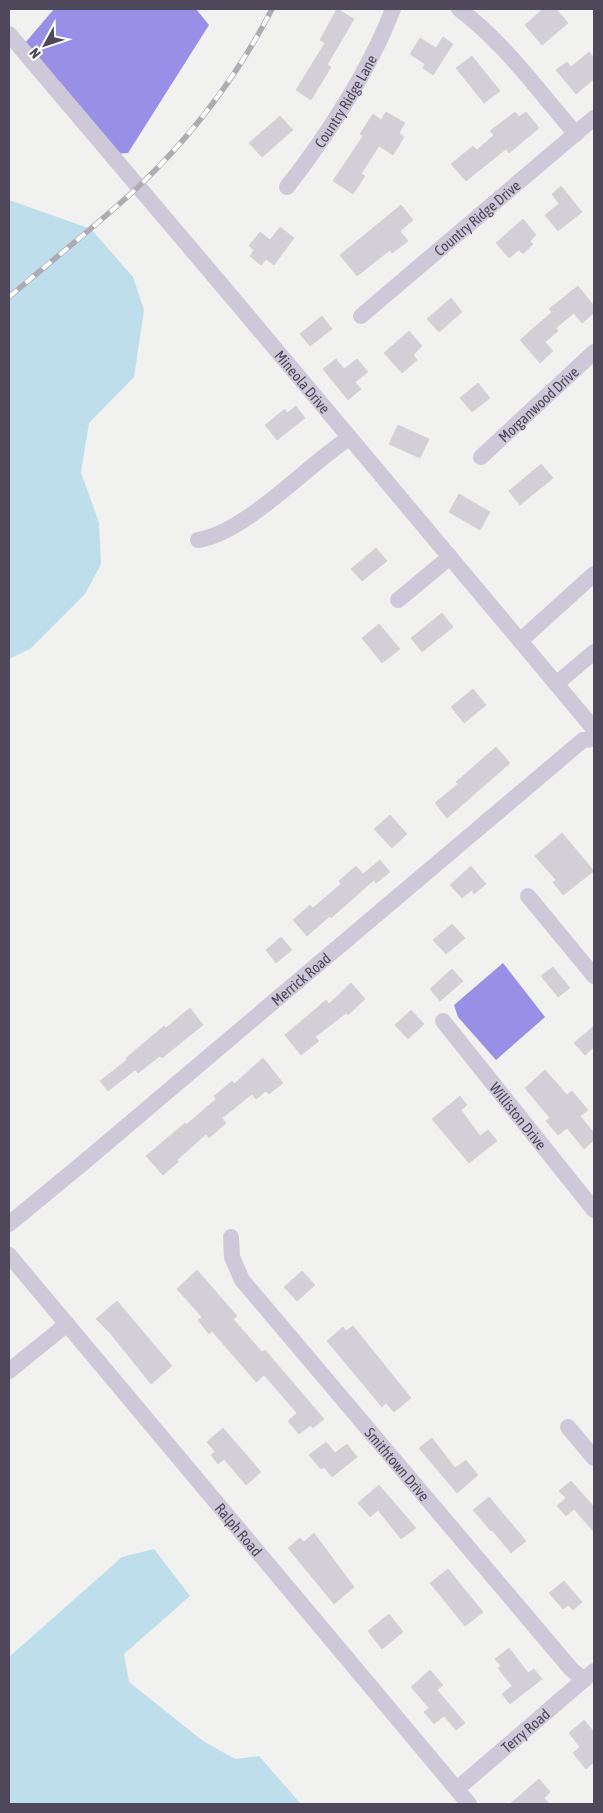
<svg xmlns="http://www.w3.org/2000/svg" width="603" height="1813" font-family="'Asap Condensed',sans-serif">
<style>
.green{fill:#bfdeec}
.water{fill:#9a8fe7}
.building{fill:#d3cfd6;stroke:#d7d3da}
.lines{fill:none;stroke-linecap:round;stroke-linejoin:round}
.minor{stroke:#cec9d8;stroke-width:16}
.rail-casing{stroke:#afabb2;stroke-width:5.5}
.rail{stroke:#fff;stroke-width:4;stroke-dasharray:11;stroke-linecap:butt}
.labels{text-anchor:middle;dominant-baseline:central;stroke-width:4;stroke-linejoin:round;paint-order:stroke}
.street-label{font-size:15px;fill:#4f485b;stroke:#fff}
</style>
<rect width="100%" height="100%" fill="#f1f1ef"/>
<g class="green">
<polygon points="9,200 91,229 133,277 144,310 134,377 89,423 81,472 99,523 101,564 85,594 30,649 9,659"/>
<polygon points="154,1549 190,1596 124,1654 129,1682 203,1741 235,1759 259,1756 301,1804 9,1804 9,1657 122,1557"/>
</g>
<g class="water">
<polygon points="54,9 196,9 209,25 128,153 113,154 25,43"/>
<polygon points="503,963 545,1017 496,1060 458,1017 454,1005"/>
</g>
<g class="building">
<polygon points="337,9 354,19 327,65 331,67 311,100 296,90 325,43 320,40"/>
<polygon points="543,9 556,9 568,23 542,45 525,25"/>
<polygon points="443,37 453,44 433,75 423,68 425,64 410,54 420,38 436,48"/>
<polygon points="589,52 594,58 594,79 576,94 556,70 567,62 571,67"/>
<polygon points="472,56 500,91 484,103 456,68"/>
<polygon points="386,112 405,123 399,133 404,137 393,155 379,146 361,174 365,176 353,194 333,181 363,136 360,134 373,114 381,120"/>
<polygon points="515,112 519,117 526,112 539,128 509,153 506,149 466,181 451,164 473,146 477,150 494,135 490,131"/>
<polygon points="280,116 293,130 262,157 249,143"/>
<polygon points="561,186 582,212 558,231 545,215 559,204 552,194"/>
<polygon points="401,205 413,220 400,231 408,241 392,253 390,250 357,276 340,255"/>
<polygon points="523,219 536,235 530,241 533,244 523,254 519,250 509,258 496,243"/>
<polygon points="280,227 294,238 274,265 266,259 261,265 250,256 254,250 249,246 260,232 270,240"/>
<polygon points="578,286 594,306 594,313 582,323 574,313 556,328 558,331 545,342 553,351 540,363 520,340 552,312 549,309"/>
<polygon points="451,298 462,312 439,332 427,319"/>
<polygon points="322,316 332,329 310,346 300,334"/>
<polygon points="409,331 422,346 413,355 417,360 402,373 384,353"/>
<polygon points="336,359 344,369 357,359 368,372 355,382 361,389 348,400 323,369"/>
<polygon points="478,383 490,398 472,412 460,398"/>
<polygon points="296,406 305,418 277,440 265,425 285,409 287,413"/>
<polygon points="398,425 429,439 420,458 389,444"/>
<polygon points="541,464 553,478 520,505 509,491"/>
<polygon points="459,494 490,512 480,530 449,512"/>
<polygon points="376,548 387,561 362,581 351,569"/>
<polygon points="442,613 453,627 422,652 411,638"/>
<polygon points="379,624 400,649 382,663 362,638"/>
<polygon points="473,689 486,705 464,723 451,707"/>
<polygon points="496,747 510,763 447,818 435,803 458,784 456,782"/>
<polygon points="390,815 407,834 392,848 374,829"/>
<polygon points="562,833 594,871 563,895 553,882 556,880 535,856"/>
<polygon points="380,860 390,872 376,883 374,880 331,918 330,916 307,936 293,920 310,905 313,908 341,884 339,881 356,866 363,874"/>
<polygon points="471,866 486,884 474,894 472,890 462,898 450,885"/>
<polygon points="452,924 465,938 446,954 433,940"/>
<polygon points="281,937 292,950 276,963 266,950"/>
<polygon points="553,967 570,988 558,997 541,976"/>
<polygon points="452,969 463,981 440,1001 430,989"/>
<polygon points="351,983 365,999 348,1015 346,1013 315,1037 319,1041 301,1055 285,1035 326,1000 329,1004"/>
<polygon points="190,1008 203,1025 162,1058 160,1056 138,1073 135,1070 108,1091 100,1081 127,1060 126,1058 164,1026 166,1028"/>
<polygon points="411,1010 424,1024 408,1039 395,1025"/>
<polygon points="594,1026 594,1047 585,1055 574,1043"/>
<polygon points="263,1058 283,1083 269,1094 266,1091 256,1099 252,1094 222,1118 226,1123 209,1138 206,1134 177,1160 178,1162 163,1175 146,1156 185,1123 186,1125 216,1099 214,1096 232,1081 234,1084"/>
<polygon points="545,1070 567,1095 572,1091 588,1110 580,1116 594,1133 594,1140 584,1149 567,1128 558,1135 546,1121 550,1118 525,1088"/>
<polygon points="460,1096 467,1105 461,1110 480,1136 488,1130 497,1141 469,1163 432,1119"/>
<polygon points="197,1270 237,1316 233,1319 262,1352 265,1350 324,1419 313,1428 311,1425 299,1434 288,1421 297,1413 264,1375 256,1382 212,1331 209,1334 198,1320 202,1317 177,1289"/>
<polygon points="302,1271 315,1285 297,1301 284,1287"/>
<polygon points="117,1301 172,1366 151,1384 110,1333 96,1319"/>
<polygon points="353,1326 411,1398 394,1412 386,1403 382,1407 327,1341 343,1327 346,1331"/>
<polygon points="223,1428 261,1472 246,1485 224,1459 218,1464 211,1455 215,1452 207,1442"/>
<polygon points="432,1438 455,1468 466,1460 478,1475 457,1493 419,1448"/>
<polygon points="326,1442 335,1453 347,1444 357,1457 332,1477 324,1467 321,1469 309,1455"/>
<polygon points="571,1481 594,1507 594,1532 574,1509 566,1516 557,1506 566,1498 559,1491"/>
<polygon points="379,1485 416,1528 401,1539 378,1510 370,1517 358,1503"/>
<polygon points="489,1497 526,1541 511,1553 492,1530 491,1531 473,1510"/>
<polygon points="314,1533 354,1587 334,1604 288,1548 300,1538 304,1542"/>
<polygon points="448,1569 483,1612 465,1626 430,1583"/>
<polygon points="564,1581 582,1602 573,1610 568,1605 563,1609 549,1593"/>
<polygon points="389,1614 403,1632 382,1649 368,1631"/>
<polygon points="509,1648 528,1673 534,1669 542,1679 510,1704 502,1694 512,1686 498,1668 501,1666 495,1659"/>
<polygon points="430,1670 443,1685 437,1690 465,1723 456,1730 444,1716 434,1724 424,1712 429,1708 411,1687"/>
<polygon points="584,1720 594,1732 594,1762 586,1769 573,1753 580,1747 569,1733"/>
<polygon points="539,1779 550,1792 544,1798 550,1804 510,1804"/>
</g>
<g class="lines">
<g class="minor">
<path d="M459,9C506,44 538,91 576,134"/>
<path id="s1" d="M9,34L247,315L594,729"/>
<path id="s2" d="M287,187C327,136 370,69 393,9"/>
<path id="s3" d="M361,316L594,118"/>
<path id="s4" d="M481,457L594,352"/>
<path d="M198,540C247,532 306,466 349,438"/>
<polyline points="398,600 450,557"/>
<polyline points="520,641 594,574"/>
<polyline points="556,684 594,652"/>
<polyline points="528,896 594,976"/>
<path id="s5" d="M443,1021L594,1210"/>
<path id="s6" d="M9,1224L83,1163L583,740L594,739"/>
<path id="s7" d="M231,1237L232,1257L242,1280L571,1669L584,1680"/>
<path id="s8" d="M9,1255L469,1804"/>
<polyline points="9,1371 67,1324"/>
<polyline points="568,1427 594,1458"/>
<path id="s9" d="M457,1789L594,1671"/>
</g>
<defs>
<path id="rail" d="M9,297C51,261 96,226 137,188C191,137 238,75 272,9"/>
</defs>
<use href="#rail" class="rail-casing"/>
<use href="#rail" class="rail"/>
</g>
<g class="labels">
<g class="street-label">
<text stroke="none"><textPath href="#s2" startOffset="104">Country Ridge Lane</textPath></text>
<text stroke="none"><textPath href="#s3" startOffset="152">Country Ridge Drive</textPath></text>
<text stroke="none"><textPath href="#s1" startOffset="455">Mineola Drive</textPath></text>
<text stroke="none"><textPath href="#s4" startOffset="78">Morganwood Drive</textPath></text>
<text stroke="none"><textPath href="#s6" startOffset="381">Merrick Road</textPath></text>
<text stroke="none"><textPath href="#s5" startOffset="121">Williston Drive</textPath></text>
<text stroke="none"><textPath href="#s7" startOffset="286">Smithtown Drive</textPath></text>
<text stroke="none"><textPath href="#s8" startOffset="358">Ralph Road</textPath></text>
<text stroke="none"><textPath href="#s9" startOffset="90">Terry Road</textPath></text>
</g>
</g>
<rect width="603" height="1813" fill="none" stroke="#4f485b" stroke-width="20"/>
<g transform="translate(45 45) rotate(230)" stroke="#ffffff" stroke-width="4" paint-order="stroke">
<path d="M0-4L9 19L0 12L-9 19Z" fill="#4f485b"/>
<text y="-8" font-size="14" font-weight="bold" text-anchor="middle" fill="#4f485b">N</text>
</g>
</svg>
